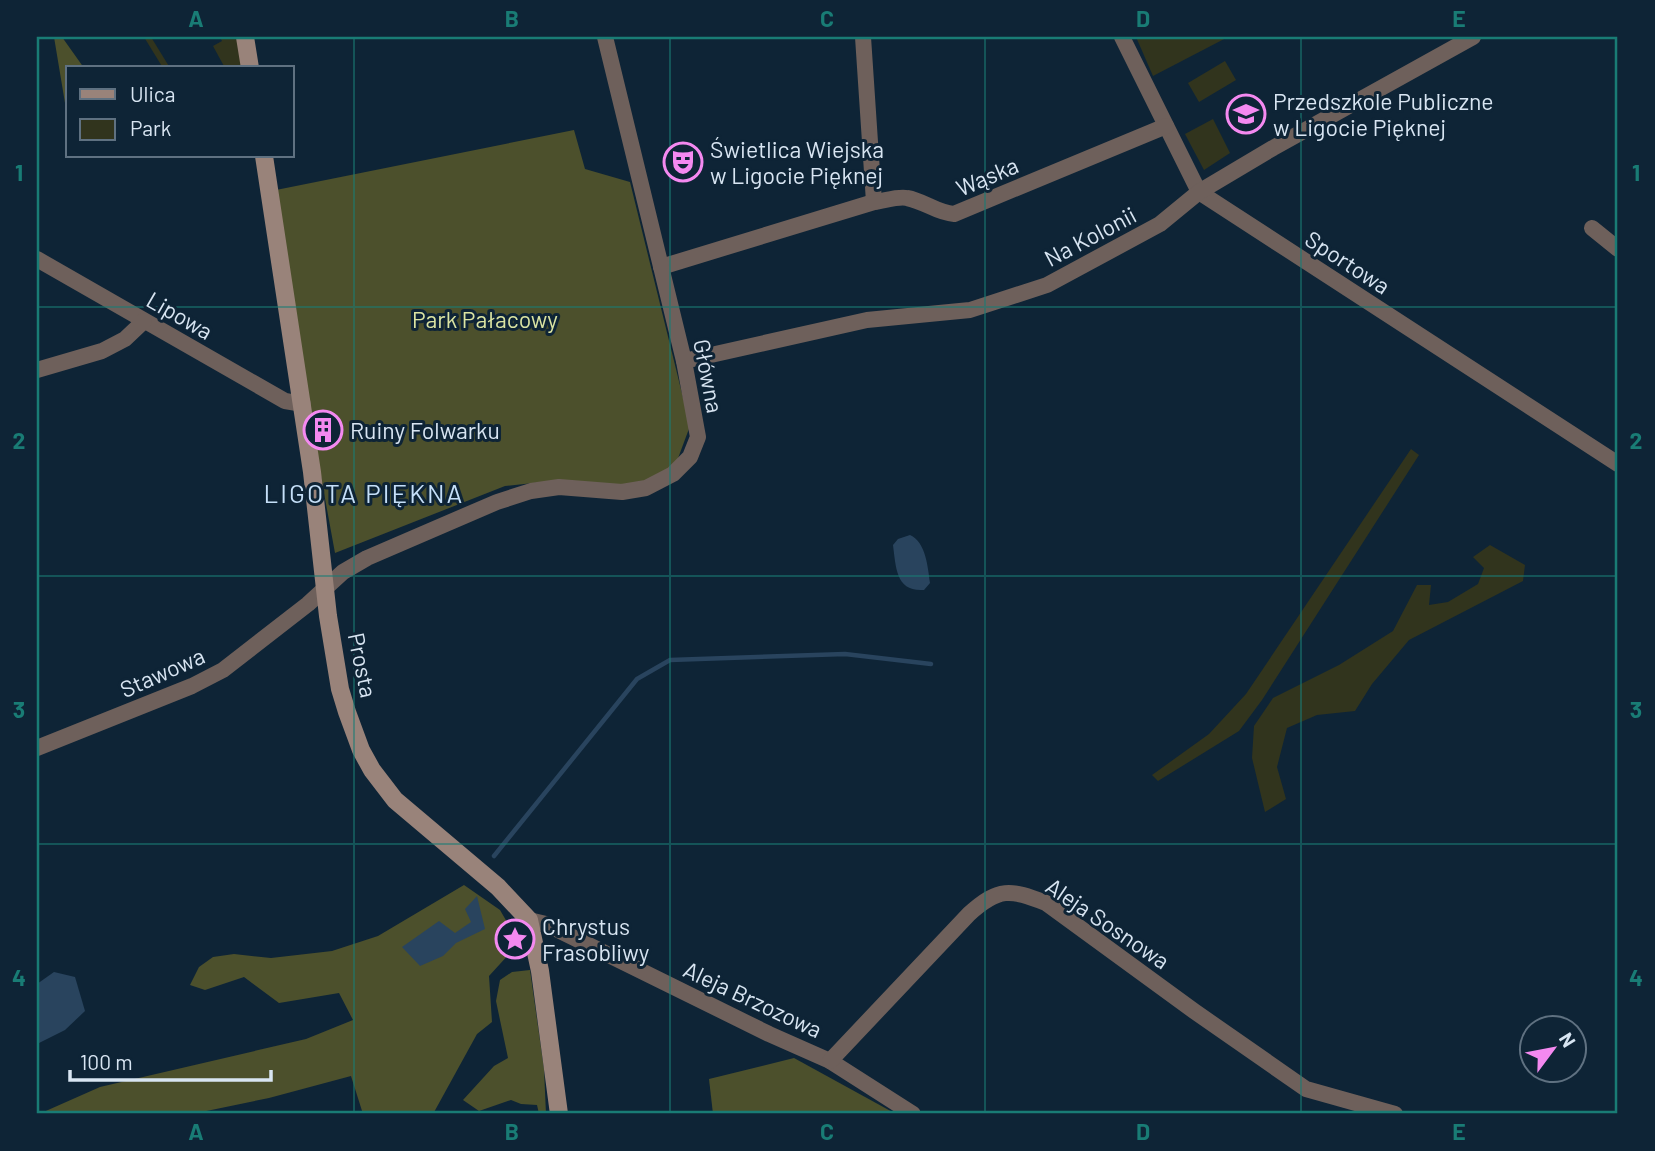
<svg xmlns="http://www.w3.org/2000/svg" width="1655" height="1151" font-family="Barlow,sans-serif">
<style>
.green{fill:#31341d}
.forest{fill:#4c502c}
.water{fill:#29445e}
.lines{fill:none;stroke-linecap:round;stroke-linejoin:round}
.stream{stroke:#29445e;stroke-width:4.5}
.street{stroke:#6e605b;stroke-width:16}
.secondary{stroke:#99837a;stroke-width:18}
.grid{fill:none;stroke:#197c75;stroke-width:2;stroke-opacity:0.55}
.labels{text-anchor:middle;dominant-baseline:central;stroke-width:6;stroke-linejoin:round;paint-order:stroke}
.poi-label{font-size:23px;fill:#d8e5f2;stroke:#0e2436;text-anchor:start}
.street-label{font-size:23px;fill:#d8e5f2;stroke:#0e2436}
.park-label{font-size:23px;fill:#dbe4a2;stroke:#0e2436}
.quarter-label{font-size:26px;letter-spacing:2px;fill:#c5dff8;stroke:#0e2436}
.neatline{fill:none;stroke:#197c75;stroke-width:2.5}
.grid-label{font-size:23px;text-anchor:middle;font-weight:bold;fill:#197c75}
</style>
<rect width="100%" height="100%" fill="#0e2436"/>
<g class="green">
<polygon points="144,37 151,37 170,68 163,68"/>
<polygon points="220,37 237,37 242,68 225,68 213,46 222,41"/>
<polygon points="1136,37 1228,37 1153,76"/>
<polygon points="1225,61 1236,80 1199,102 1188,83"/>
<polygon points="1213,119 1230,153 1204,170 1185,134"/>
<polygon points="1411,449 1419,455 1262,700 1239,731 1158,781 1152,775 1209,734 1246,694"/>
<polygon points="1490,545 1525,565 1523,581 1409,640 1372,684 1355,711 1317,715 1287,728 1277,767 1286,799 1265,812 1252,758 1254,726 1273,698 1339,665 1393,631 1417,585 1431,585 1429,605 1448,602 1478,584 1484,568 1473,557"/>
</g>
<g class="forest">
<polygon points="54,37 62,37 84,68 68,68 68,121"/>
<polygon points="574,130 585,169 630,182 690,426 677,461 658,477 634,487 552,481 505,486 335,553 315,444 276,190"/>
<polygon points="464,885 500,910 519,943 489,976 492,1022 477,1034 433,1114 363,1114 351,1076 269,1098 192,1114 39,1114 100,1087 306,1039 353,1020 339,993 279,1003 244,977 205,990 190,985 199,967 213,957 234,954 271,958 332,951 378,936"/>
<polygon points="530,970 544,1069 546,1114 539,1114 537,1105 521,1104 511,1100 479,1111 463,1100 494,1066 508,1058 496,1001 500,980 512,972"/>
<polygon points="794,1058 896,1114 713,1114 709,1079"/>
</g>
<g class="water">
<path d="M910,535C926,542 928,568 930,583L924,590C896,592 896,568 893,545L898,539Z"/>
<polygon points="477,896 485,929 456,943 443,956 420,966 402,947 439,921 455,933 471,922 465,909"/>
<polygon points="54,972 75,977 85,1011 65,1030 37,1044 37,984"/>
</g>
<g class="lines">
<polyline class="stream" points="494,856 637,679 670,660 845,654 931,664"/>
<g class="street">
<polyline points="863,37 874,202"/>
<polyline points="1122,37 1199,192 1618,464"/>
<polyline points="1592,228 1618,249"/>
<polyline points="37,259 285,401 303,404"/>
<path d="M661,267L874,202C884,201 898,196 907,198C924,201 937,213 954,214L1166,126"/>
<polyline points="684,361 867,320 970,310 1047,285 1160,224 1199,192 1273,148 1473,37"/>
<polyline points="37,370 102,351 125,339 144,321"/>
<polyline points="37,748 192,686 223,670 308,604 343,572 367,558 497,502 531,491 559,487 622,492 646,488 673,474 690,457 698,437 684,361 605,37"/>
<polyline points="529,920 546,924 769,1034 830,1061 913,1114"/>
<path d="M830,1061L969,914C999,887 1010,889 1046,903L1194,1011L1306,1089L1395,1114"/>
</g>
<g class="secondary">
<polyline points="245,37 250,68"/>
<polyline points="264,156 312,472 328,616 340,689 347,712 361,750 372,770 395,800 498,887 529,920 540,971 559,1114"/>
</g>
</g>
<path class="grid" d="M354,37V1114M670,37V1114M985,37V1114M1301,37V1114M37,307H1618M37,576H1618M37,844H1618"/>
<defs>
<symbol id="school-ring" viewBox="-11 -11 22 22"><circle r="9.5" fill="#0e2436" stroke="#f489f0" stroke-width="1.5"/><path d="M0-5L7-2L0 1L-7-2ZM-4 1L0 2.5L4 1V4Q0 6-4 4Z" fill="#f489f0"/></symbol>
<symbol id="theatre-ring" viewBox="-11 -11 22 22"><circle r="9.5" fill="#0e2436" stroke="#f489f0" stroke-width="1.5"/><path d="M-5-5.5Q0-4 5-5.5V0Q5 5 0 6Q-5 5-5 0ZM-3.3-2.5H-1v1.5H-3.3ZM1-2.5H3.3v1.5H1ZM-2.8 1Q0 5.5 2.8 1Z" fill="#f489f0"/></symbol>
<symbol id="building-ring" viewBox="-11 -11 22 22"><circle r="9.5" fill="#0e2436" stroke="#f489f0" stroke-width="1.5"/><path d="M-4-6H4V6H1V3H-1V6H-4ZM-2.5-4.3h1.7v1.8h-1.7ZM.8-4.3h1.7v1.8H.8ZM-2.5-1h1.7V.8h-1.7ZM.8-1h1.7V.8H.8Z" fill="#f489f0"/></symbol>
<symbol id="sight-ring" viewBox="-11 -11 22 22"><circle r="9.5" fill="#0e2436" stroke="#f489f0" stroke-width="1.5"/><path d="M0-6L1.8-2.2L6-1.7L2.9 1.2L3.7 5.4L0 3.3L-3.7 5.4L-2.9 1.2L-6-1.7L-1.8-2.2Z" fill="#f489f0"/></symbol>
</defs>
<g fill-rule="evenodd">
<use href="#school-ring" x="1224" y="92" width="44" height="44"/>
<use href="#theatre-ring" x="661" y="140" width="44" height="44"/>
<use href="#building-ring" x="301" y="408" width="44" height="44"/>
<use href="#sight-ring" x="493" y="917" width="44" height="44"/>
</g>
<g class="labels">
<g class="poi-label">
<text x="1273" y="101">Przedszkole Publiczne<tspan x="1273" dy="26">w Ligocie Pięknej</tspan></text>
<text x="710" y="149">Świetlica Wiejska<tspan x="710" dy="26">w Ligocie Pięknej</tspan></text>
<text x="350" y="430">Ruiny Folwarku</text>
<text x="542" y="926">Chrystus<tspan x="542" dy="26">Frasobliwy</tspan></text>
</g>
<g class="street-label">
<text transform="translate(987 176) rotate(-23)">Wąska</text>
<text transform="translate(1090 236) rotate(-28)">Na Kolonii</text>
<text transform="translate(1348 262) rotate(33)">Sportowa</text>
<text transform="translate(180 315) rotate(30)">Lipowa</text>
<text transform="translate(709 376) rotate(79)">Główna</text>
<text transform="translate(363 665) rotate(78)">Prosta</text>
<text transform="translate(162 672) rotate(-24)">Stawowa</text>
<text transform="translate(1108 923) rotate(34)">Aleja Sosnowa</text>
<text transform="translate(753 999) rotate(25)">Aleja Brzozowa</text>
</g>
<g class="park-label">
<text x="485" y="319">Park Pałacowy</text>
</g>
<g class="quarter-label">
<text x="364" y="492">LIGOTA PIĘKNA</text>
</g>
</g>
<rect width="1655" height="1151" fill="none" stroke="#0e2436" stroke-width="77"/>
<rect x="66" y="66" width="228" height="91" fill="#0e2436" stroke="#5f7181" stroke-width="2"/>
<rect x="80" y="89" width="35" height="10" fill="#99837a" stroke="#5f7181" stroke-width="2"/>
<text x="130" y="102" font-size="21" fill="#d8e5f2">Ulica</text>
<rect x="80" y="119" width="35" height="21" fill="#31341d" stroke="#5f7181" stroke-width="2"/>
<text x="130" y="136" font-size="21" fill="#d8e5f2">Park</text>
<g transform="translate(1553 1049) rotate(58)"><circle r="33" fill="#0e2436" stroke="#5f7181" stroke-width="2"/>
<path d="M0-5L12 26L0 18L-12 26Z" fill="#f489f0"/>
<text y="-10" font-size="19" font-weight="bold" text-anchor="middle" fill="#d8e5f2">N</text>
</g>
<path d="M70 1070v10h201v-10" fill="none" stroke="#d8e5f2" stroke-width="3.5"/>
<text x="80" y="1070" font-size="21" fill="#d8e5f2" stroke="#0e2436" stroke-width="5" paint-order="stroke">100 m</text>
<rect x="38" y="38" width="1578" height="1074" class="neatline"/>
<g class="grid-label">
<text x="196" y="27">A</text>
<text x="512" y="27">B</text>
<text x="827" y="27">C</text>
<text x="1143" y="27">D</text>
<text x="1459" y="27">E</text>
<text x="19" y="181">1</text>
<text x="1636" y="181">1</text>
<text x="19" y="449">2</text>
<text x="1636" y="449">2</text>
<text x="19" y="718">3</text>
<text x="1636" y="718">3</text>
<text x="19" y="986">4</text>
<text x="1636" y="986">4</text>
<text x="196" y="1140">A</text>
<text x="512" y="1140">B</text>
<text x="827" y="1140">C</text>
<text x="1143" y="1140">D</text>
<text x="1459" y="1140">E</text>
</g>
</svg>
